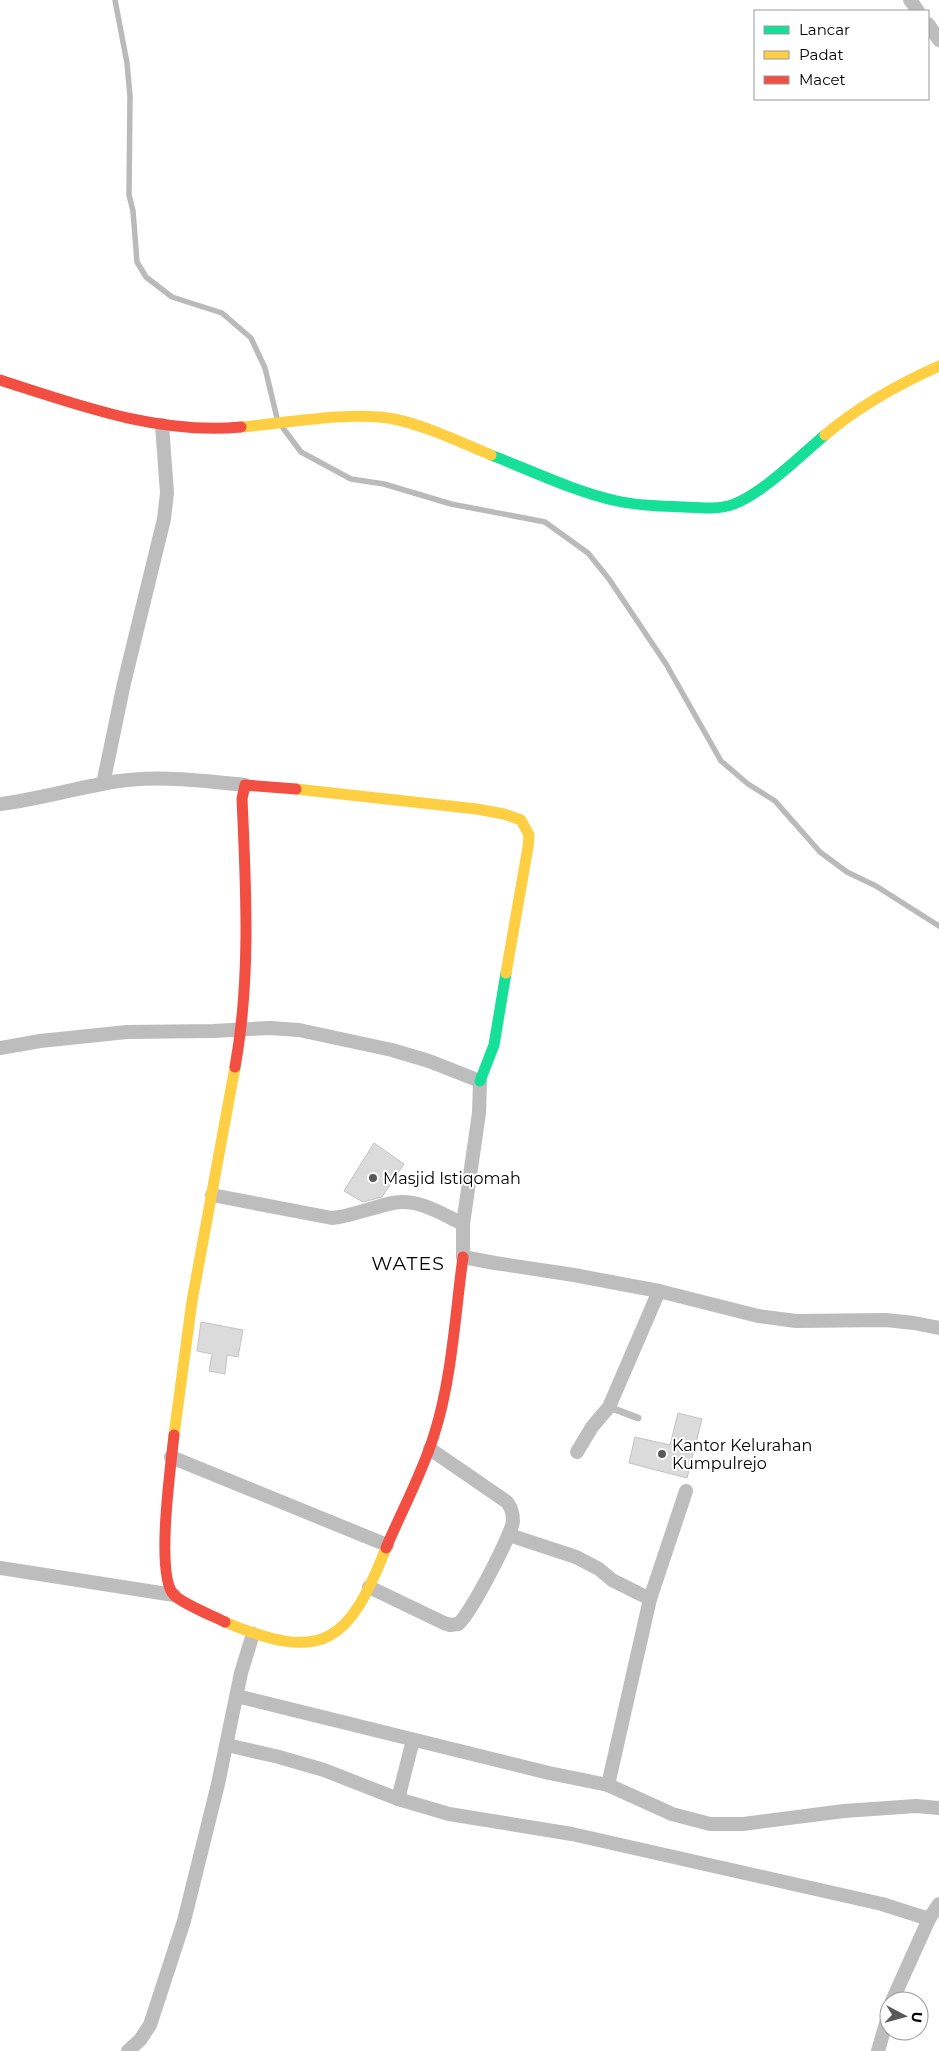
<svg xmlns="http://www.w3.org/2000/svg" width="939" height="2051" font-family="Montserrat,sans-serif">
<style>
.lines{fill:none;stroke-linecap:round;stroke-linejoin:round}
.stream{stroke:#bababa;stroke-width:5.5}
.building{fill:#dbdbdb;stroke:#c3c3c3}
.lane{stroke:#bdbdbd;stroke-width:7}
.street{stroke:#bdbdbd;stroke-width:14}
.fast{stroke:#16e098;stroke-width:11}
.slow{stroke:#ffcf43;stroke-width:11}
.jam{stroke:#f24e42;stroke-width:11}
.poi-dot{fill:#595959;stroke:#fff;stroke-width:2}
.labels{text-anchor:middle;dominant-baseline:central;stroke-width:4;stroke-linejoin:round;paint-order:stroke}
.poi-label{font-size:16px;fill:#000;stroke:#fff;text-anchor:start}
.quarter-label{font-size:19px;letter-spacing:1px;fill:#000;stroke:#fff}
</style>
<rect width="100%" height="100%" fill="#fff"/>
<g class="lines">
<g class="stream">
<polyline points="115,0 127,63 130,96 129,195 133,211 137,262 146,277 172,297 222,313 251,338 265,368 277,418"/>
<polyline points="283,428 301,452 351,479 384,484 451,504 545,522 588,553 609,579 666,664 721,761 748,784 775,801 820,852 847,872 876,886 939,926"/>
</g>
</g>
<g class="building">
<polygon points="374,1143 404,1164 382,1197 363,1202 344,1191"/>
<polygon points="201,1322 243,1330 238,1357 227,1355 225,1374 209,1371 212,1354 197,1351"/>
<polygon points="678,1413 702,1419 687,1478 629,1463 635,1437 670,1445"/>
</g>
<g class="lines">
<polyline class="lane" points="609,1407 638,1418"/>
<g class="street">
<polyline points="910,0 918,11"/>
<polyline points="928,24 939,40"/>
<polyline points="103,784 124,683 164,519 167,493 162,425"/>
<path d="M0,804C35,800 68,790 102,784C150,774 197,780 245,785"/>
<polyline points="0,1048 40,1041 127,1032 213,1031 270,1028 299,1030 392,1050 429,1061 480,1081 479,1113 463,1224 463,1257 495,1263 574,1275 659,1291 758,1316 796,1321 886,1320 914,1323 939,1328"/>
<path d="M212,1195L332,1218C353,1216 372,1207 393,1203C418,1198 442,1214 463,1224"/>
<polyline points="577,1452 592,1427 609,1407 659,1291"/>
<polyline points="171,1457 387,1545"/>
<polyline points="509,1535 576,1557 599,1569 612,1580 650,1599"/>
<polyline points="0,1568 174,1595"/>
<path d="M369,1587L444,1623L450,1625L458,1624C469,1617 512,1534 513,1521C513,1515 511,1507 507,1502L430,1449"/>
<polyline points="237,1696 549,1773 608,1785 672,1814 710,1824 743,1824 844,1811 916,1806 939,1808"/>
<polyline points="227,1745 279,1757 324,1770 398,1799 449,1814 572,1834 882,1904 929,1919"/>
<polyline points="608,1785 650,1599 686,1491"/>
<polyline points="398,1799 413,1740"/>
<polyline points="892,2001 929,1919 939,1904"/>
<polyline points="128,2051 140,2040 150,2025 184,1921 218,1784 241,1673 253,1634"/>
<polyline points="878,2051 889,2013"/>
</g>
<g class="fast">
<path d="M491,455C532,471 573,491 617,501C639,506 662,506 685,507C701,508 719,510 734,504C763,493 801,455 825,435"/>
<polyline points="480,1081 494,1045 506,973"/>
</g>
<g class="slow">
<path d="M241,427C285,423 351,411 394,419C427,426 460,442 491,455"/>
<path d="M825,435C859,406 899,384 939,366"/>
<polyline points="296,789 477,809 504,814 521,820 529,835 528,847 506,973"/>
<polyline points="174,1435 192,1301 235,1067"/>
<path d="M225,1622C324,1664 349,1642 386,1548"/>
</g>
<g class="jam">
<path d="M0,380C78,405 158,435 241,427"/>
<path d="M235,1067C251,979 246,888 242,799L245,785L296,789"/>
<path d="M174,1435C171,1465 155,1576 174,1595C183,1604 213,1616 225,1622"/>
<path d="M386,1548C402,1510 422,1474 434,1435C452,1379 455,1315 463,1257"/>
</g>
</g>
<g class="poi-dot">
<circle cx="373" cy="1178" r="5"/>
<circle cx="662" cy="1454" r="5"/>
</g>
<g class="labels">
<g class="poi-label">
<text x="383" y="1178">Masjid Istiqomah</text>
<text x="672" y="1445">Kantor Kelurahan<tspan x="672" dy="18">Kumpulrejo</tspan></text>
</g>
<g class="quarter-label">
<text x="408" y="1263">WATES</text>
</g>
</g>
<rect x="754" y="10" width="175" height="90" fill="#ffffff" stroke="#999999"/>
<rect x="764" y="26" width="25" height="8" fill="#16e098" stroke="#999999"/>
<text x="799" y="35" font-size="15" fill="#000000">Lancar</text>
<rect x="764" y="51" width="25" height="8" fill="#ffcf43" stroke="#999999"/>
<text x="799" y="60" font-size="15" fill="#000000">Padat</text>
<rect x="764" y="76" width="25" height="8" fill="#f24e42" stroke="#999999"/>
<text x="799" y="85" font-size="15" fill="#000000">Macet</text>
<g transform="translate(904 2016) rotate(96)"><circle r="24" fill="#ffffff" stroke="#999999"/>
<path d="M0-4L9 19L0 12L-9 19Z" fill="#595959"/>
<text y="-8" font-size="14" font-weight="bold" text-anchor="middle" fill="#000000">U</text>
</g>
</svg>
